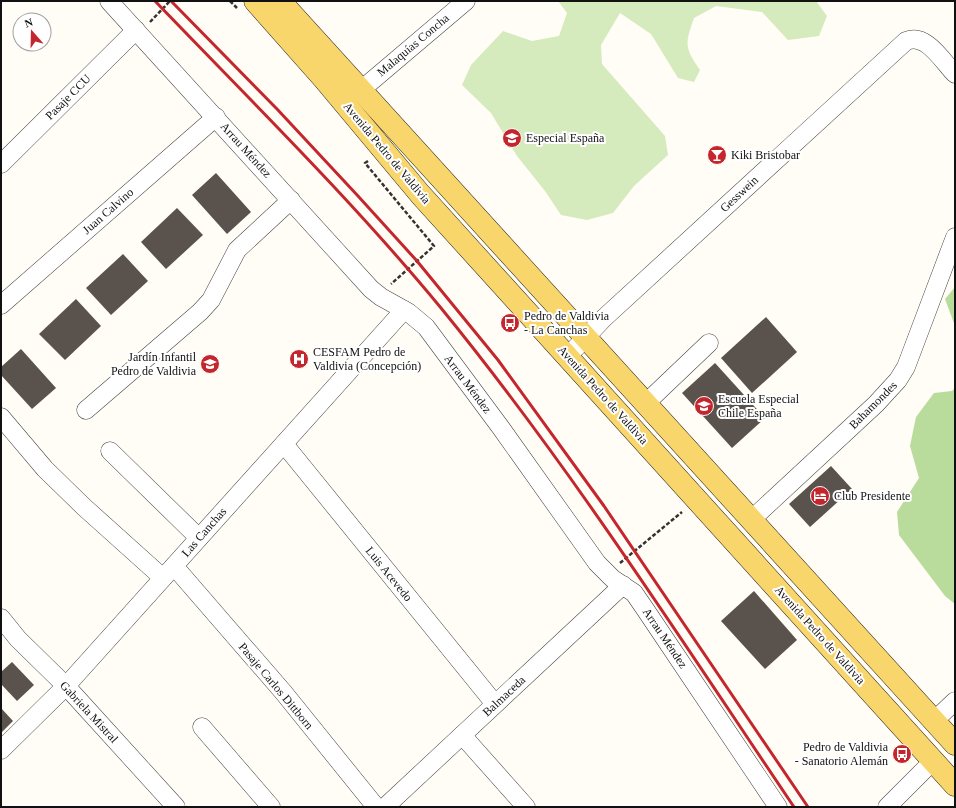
<svg xmlns="http://www.w3.org/2000/svg" width="956" height="808" font-family="'Times New Roman',serif">
<style>
.green{fill:#d5ebbd}
.forest{fill:#b9dc9c}
.building{fill:#5a524d}
.lines{fill:none;stroke-linecap:round;stroke-linejoin:round}
.minor-casing{stroke:#444;stroke-width:19}
.major-casing{stroke:#222;stroke-width:23}
.path{stroke:#333;stroke-width:2.5;stroke-dasharray:4 2;stroke-linecap:butt}
.minor{stroke:#fff;stroke-width:18}
.major{stroke:#f9d66b;stroke-width:22}
.rail{stroke:#c4262e;stroke-width:3}
.labels{text-anchor:middle;dominant-baseline:central;stroke-width:4;stroke-linejoin:round;paint-order:stroke}
.street-label{font-size:12px;fill:#111;stroke:#fff}
.poi-label{font-size:12px;fill:#111;stroke:#fff;text-anchor:start}
</style>
<rect width="100%" height="100%" fill="#fffdf5"/>
<path class="green" d="M558,1H816L827,16L819,36L788,40L762,12L716,6L694,18C685,44 684,47 700,70L694,82L678,78L651,34L620,13L601,45L602,64L665,136L668,155L634,186L613,213L587,220L561,215L545,191L517,156L491,113L462,85L471,65L503,31L532,41L559,36L567,13Z"/>
<g class="forest">
<polygon points="955,287 955,326 945,299"/>
<polygon points="955,388 955,604 945,596 899,535 897,512 919,478 910,446 916,417 934,393 952,391"/>
</g>
<g class="building">
<polygon points="216,173 251,212 227,234 192,195"/>
<polygon points="177,208 203,235 166,269 141,242"/>
<polygon points="123,254 148,281 111,315 86,288"/>
<polygon points="76,299 101,326 65,360 39,334"/>
<polygon points="766,317 797,352 752,393 721,358"/>
<polygon points="21,349 56,388 32,409 1,375 1,367"/>
<polygon points="715,363 765,418 732,448 682,393"/>
<polygon points="831,466 852,489 810,527 789,504"/>
<polygon points="754,591 797,640 765,669 721,621"/>
<polygon points="12,662 34,685 17,701 1,684 1,672"/>
<polygon points="1,708 13,721 1,733"/>
</g>
<g class="lines">
<defs>
<g id="minor">
<polyline points="109,1 371,289 381,297 408,312 426,327 501,428 597,563 613,579 634,593 645,609 778,807"/>
<polyline points="361,90 466,1"/>
<polyline points="1,164 136,30"/>
<polyline points="1,305 216,117"/>
<path d="M568,356L604,318L906,41C926,32 943,62 955,74"/>
<polyline points="646,403 709,343"/>
<polyline points="86,410 200,312 211,300 237,250 291,200"/>
<polyline points="1,417 45,469 84,507 163,578"/>
<polyline points="284,444 495,704"/>
<polyline points="110,451 199,538"/>
<polyline points="752,519 876,404 898,380 906,367 955,237"/>
<polyline points="174,566 284,693 376,807"/>
<polyline points="1,618 18,639 66,686 176,807"/>
<polyline points="934,721 955,701"/>
<polyline points="202,727 271,807"/>
<polyline points="462,735 526,807"/>
<polyline points="1,750 66,686 404,310"/>
<polyline points="385,807 623,585"/>
<polyline points="887,807 933,761"/>
</g>
<g id="major">
<polyline points="255,1 324,79 420,194 955,785"/>
<polyline points="280,1 955,744"/>
</g>
</defs>
<use href="#minor" class="minor-casing"/>
<use href="#major" class="major-casing"/>
<g class="path">
<polyline points="230,1 237,8"/>
<polyline points="150,22 170,1"/>
<polyline points="368,161 365,163 434,246 391,284"/>
<polyline points="620,563 682,512"/>
</g>
<use href="#minor" class="minor"/>
<use href="#major" class="major"/>
<g class="rail">
<path d="M155,1C252,102 352,200 441,308C570,466 680,638 794,807"/>
<polyline points="171,1 277,109 358,196 417,261 498,360 604,506 808,807"/>
</g>
</g>
<defs>
<symbol id="school-disc" viewBox="-11 -11 22 22"><circle r="9.5" fill="#c4262e" stroke="#fff"/><path d="M0-5L7-2L0 1L-7-2ZM-4 1L0 2.5L4 1V4Q0 6-4 4Z" fill="#fff"/></symbol>
<symbol id="bar-disc" viewBox="-11 -11 22 22"><circle r="9.5" fill="#c4262e" stroke="#fff"/><path d="M-6-5H6L.8 .8V4.5H3.5V6h-7V4.5H-.8V.8Z" fill="#fff"/></symbol>
<symbol id="bus-disc" viewBox="-11 -11 22 22"><circle r="9.5" fill="#c4262e" stroke="#fff"/><path d="M-5-6H5V4H4V6H2V4H-2V6H-4V4H-5ZM-3.5-4V0h7V-4ZM-3.5 1.2v1.5H-2V1.2ZM2 1.2v1.5H3.5V1.2Z" fill="#fff"/></symbol>
<symbol id="hospital-disc" viewBox="-11 -11 22 22"><circle r="9.5" fill="#c4262e" stroke="#fff"/><path d="M-5-5h3v3.5h4V-5h3V5h-3V1.5h-4V5h-3Z" fill="#fff"/></symbol>
<symbol id="hotel-disc" viewBox="-11 -11 22 22"><circle r="9.5" fill="#c4262e" stroke="#fff"/><path d="M-6-4.5h1.5V1H6V5H4.5V3h-9V5H-6ZM-4 0a1.8 1.8 0 1 1 3.6 0ZM.5 0V-2.5h3Q6-2.5 6 0Z" fill="#fff"/></symbol>
</defs>
<g fill-rule="evenodd">
<use href="#school-disc" x="501" y="127" width="22" height="22"/>
<use href="#bar-disc" x="706" y="144" width="22" height="22"/>
<use href="#bus-disc" x="499" y="312" width="22" height="22"/>
<use href="#hospital-disc" x="288" y="348" width="22" height="22"/>
<use href="#school-disc" x="199" y="353" width="22" height="22"/>
<use href="#school-disc" x="693" y="395" width="22" height="22"/>
<use href="#hotel-disc" x="809" y="485" width="22" height="22"/>
<use href="#bus-disc" x="891" y="743" width="22" height="22"/>
</g>
<g class="labels">
<g class="street-label">
<text transform="translate(413 45) rotate(-40)">Malaquías Concha</text>
<text transform="translate(68 97) rotate(-45)">Pasaje CCU</text>
<text transform="translate(246 150) rotate(48)">Arrau Méndez</text>
<text transform="translate(387 153) rotate(50)">Avenida Pedro de Valdivia</text>
<text transform="translate(739 194) rotate(-43)">Gesswein</text>
<text transform="translate(108 211) rotate(-41)">Juan Calvino</text>
<text transform="translate(468 384) rotate(53)">Arrau Méndez</text>
<text transform="translate(603 395) rotate(48)">Avenida Pedro de Valdivia</text>
<text transform="translate(873 405) rotate(-45)">Bahamondes</text>
<text transform="translate(204 532) rotate(-49)">Las Canchas</text>
<text transform="translate(389 574) rotate(51)">Luis Acevedo</text>
<text transform="translate(820 635) rotate(48)">Avenida Pedro de Valdivia</text>
<text transform="translate(665 638) rotate(56)">Arrau Méndez</text>
<text transform="translate(276 686) rotate(50)">Pasaje Carlos Dittborn</text>
<text transform="translate(504 696) rotate(-43)">Balmaceda</text>
<text transform="translate(89 712) rotate(47)">Gabriela Mistral</text>
</g>
<g class="poi-label">
<text x="526" y="138">Especial España</text>
<text x="731" y="155">Kiki Bristobar</text>
<text x="524" y="316">Pedro de Valdivia<tspan x="524" dy="14">- La Canchas</tspan></text>
<text x="313" y="352">CESFAM Pedro de<tspan x="313" dy="14">Valdivia (Concepción)</tspan></text>
<text x="196" y="357" text-anchor="end">Jardín Infantil<tspan x="196" dy="14">Pedro de Valdivia</tspan></text>
<text x="718" y="399">Escuela Especial<tspan x="718" dy="14">Chile España</tspan></text>
<text x="834" y="496">Club Presidente</text>
<text x="888" y="747" text-anchor="end">Pedro de Valdivia<tspan x="888" dy="14">- Sanatorio Alemán</tspan></text>
</g>
</g>
<rect width="956" height="808" fill="none" stroke="#111111" stroke-width="4"/>
<g transform="translate(32 32) rotate(340)"><circle r="19" fill="#ffffff" stroke="#a0a0a0"/>
<path d="M0-3L7 15L0 10L-7 15Z" fill="#c4262e"/>
<text y="-6" font-size="11" font-weight="bold" text-anchor="middle" fill="#111111">N</text>
</g>
</svg>
